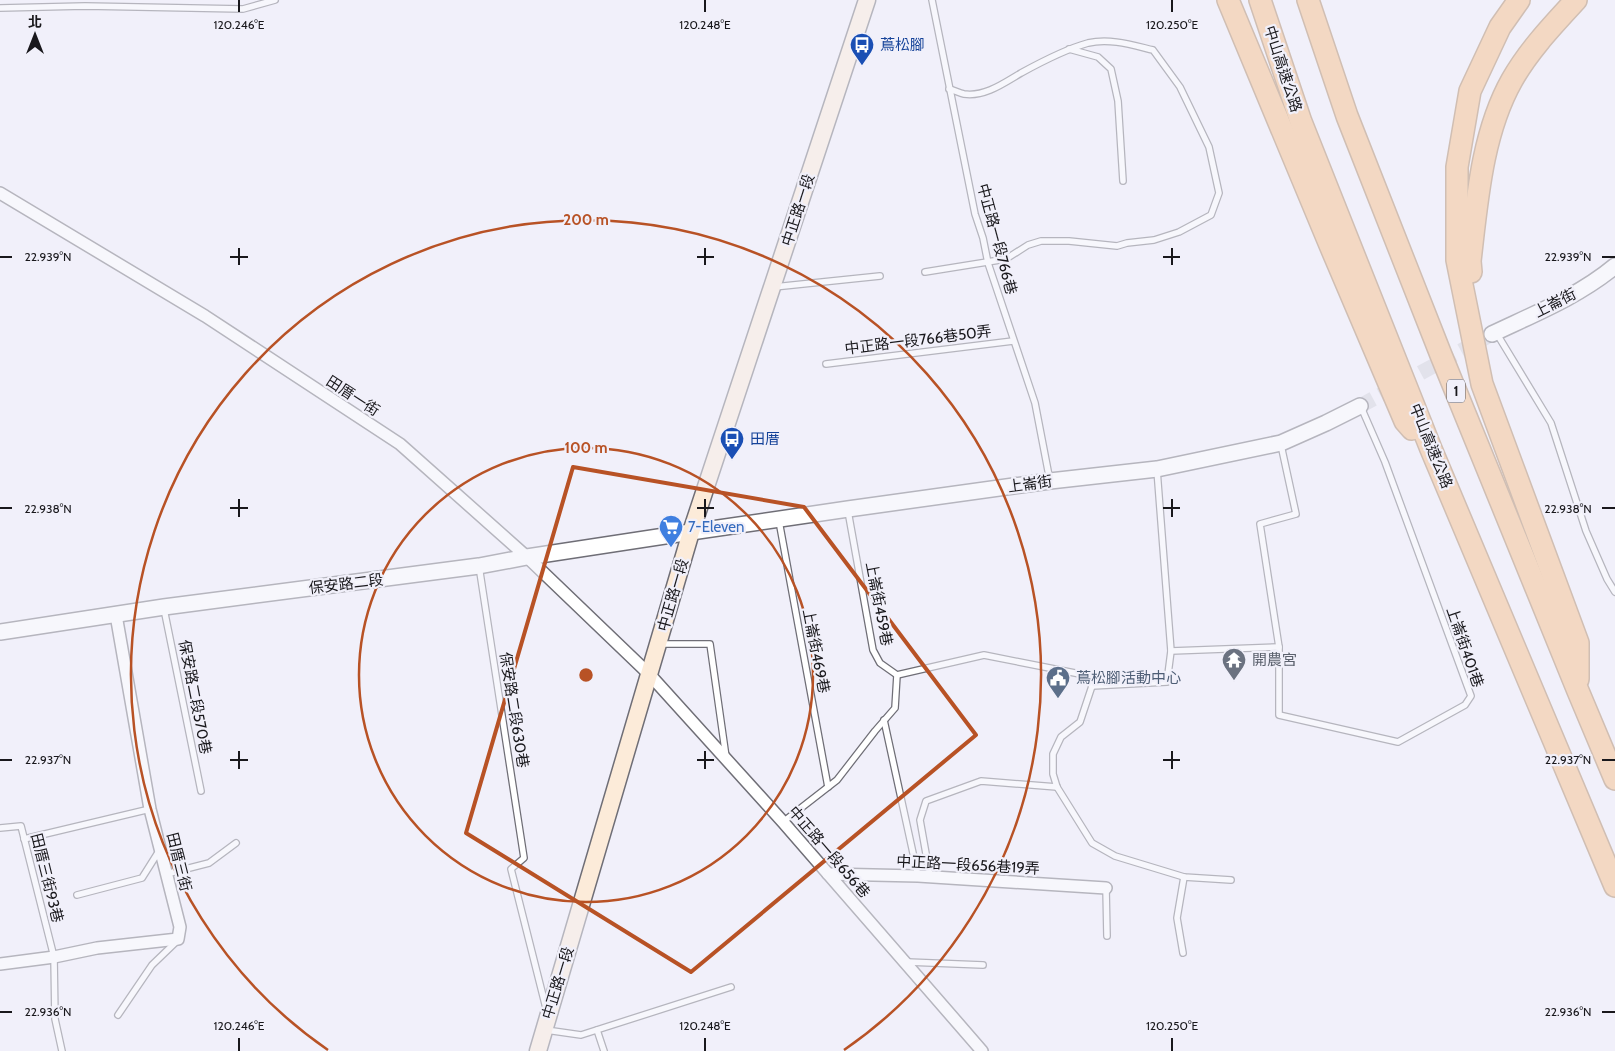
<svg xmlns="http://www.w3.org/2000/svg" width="1615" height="1051" font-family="Cabin,'Noto Sans TC',sans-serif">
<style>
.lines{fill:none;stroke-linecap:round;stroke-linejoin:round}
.tertiary-tunnel{stroke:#d1d0d9;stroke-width:15;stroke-dasharray:15 8;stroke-linecap:butt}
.service-casing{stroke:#6f6e76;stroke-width:8}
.minor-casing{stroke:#6f6e76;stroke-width:14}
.tertiary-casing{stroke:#6f6e76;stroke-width:18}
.secondary-casing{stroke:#6f6e76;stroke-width:19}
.motorway-casing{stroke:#a9825e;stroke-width:24}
.service{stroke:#fff;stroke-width:5.5}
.minor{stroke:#fff;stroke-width:11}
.tertiary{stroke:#fff;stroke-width:15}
.secondary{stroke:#fcebd9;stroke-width:16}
.motorway{stroke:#f6bb81;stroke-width:21}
.marked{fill:none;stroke:#b85225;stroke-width:4;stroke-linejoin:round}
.ticks{fill:none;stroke:#19181c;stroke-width:2}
.ring{fill:none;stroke:#b85225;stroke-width:2.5}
.labels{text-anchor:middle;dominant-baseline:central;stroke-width:4.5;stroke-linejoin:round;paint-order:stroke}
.shield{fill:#f1f0fa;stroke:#5a595f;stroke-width:1}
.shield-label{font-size:14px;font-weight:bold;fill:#19181c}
.transit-label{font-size:15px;fill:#164399;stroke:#f1f0fa;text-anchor:start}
.street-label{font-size:15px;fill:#19181c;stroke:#f1f0fa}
.shop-label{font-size:15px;fill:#366cbe;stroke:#f1f0fa;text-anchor:start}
.worship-label{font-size:15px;fill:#5b616d;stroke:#f1f0fa;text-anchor:start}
.service-label{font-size:15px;fill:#4e5e75;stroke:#f1f0fa;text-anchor:start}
.ticks-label{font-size:12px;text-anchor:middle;fill:#19181c;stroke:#f1f0fa;stroke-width:4.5;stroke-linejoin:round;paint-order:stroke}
.centre{fill:#b85225;stroke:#f1f0fa;stroke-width:2.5}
.ring-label{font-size:15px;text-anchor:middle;font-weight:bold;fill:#b85225;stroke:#f1f0fa;stroke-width:4.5;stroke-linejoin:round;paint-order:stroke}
</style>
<rect width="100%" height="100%" fill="#f1f0fa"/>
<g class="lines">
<polyline class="tertiary-tunnel" points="1360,406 1492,334"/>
<defs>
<g id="service">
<polyline points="932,0 975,214 983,238 988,263 1035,403 1050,481"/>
<polyline points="0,8 85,6 243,9 275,0"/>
<polyline points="1069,49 1098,57 1111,69 1118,101 1123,181"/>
<path d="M925,272L1006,259L1028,245L1041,241H1069L1117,246L1127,243L1154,240L1179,232L1211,215L1219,193L1209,147L1180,87L1153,50C1132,45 1110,38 1088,43C1066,49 1041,62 1021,73C1004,83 985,97 964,94C959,93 954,90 949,89"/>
<polyline points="774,287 880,276"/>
<polyline points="1497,334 1551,423 1586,531 1607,579 1615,592"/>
<polyline points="826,364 1013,341"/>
<polyline points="1281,445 1296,514 1260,524 1279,647 1279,715 1398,742 1465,705 1471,696 1385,462 1361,407"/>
<polyline points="848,511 873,650 880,663 897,675 984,655 1085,675 1092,686 1080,722 1061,737 1053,754 1053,774 1057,787 1092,843 1115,856 1184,877 1231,880"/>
<polyline points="779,521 828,787"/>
<polyline points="479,566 524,858 511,869 546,1008"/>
<polyline points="164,609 201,791"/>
<polyline points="659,644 710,644 726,757"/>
<polyline points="1171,651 1279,647"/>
<polyline points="1092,686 1167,682 1171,651 1157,470"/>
<polyline points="884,720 918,876"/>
<polyline points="783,822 837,780 875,731 895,708 897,675"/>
<polyline points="0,828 21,826 54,957 55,1019 62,1051"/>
<polyline points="24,839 150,809"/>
<polyline points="166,874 209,863 236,843"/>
<polyline points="930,876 920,820 926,801 981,781 1057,787"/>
<polyline points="1106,888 1107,936"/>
<polyline points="77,895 142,878 159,851"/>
<polyline points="1183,953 1177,918 1184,877"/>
<polyline points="907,962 983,965"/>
<polyline points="118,1015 152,965 177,941"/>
<polyline points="546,1030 581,1035 731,987"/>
<polyline points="597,1030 604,1051"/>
</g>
<g id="minor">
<polyline points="0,193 205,316 400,444 527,557 650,675 783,822 982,1051"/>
<polyline points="828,874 918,876 1106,888"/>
<polyline points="0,964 54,957 97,948 178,939 180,927 150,809 116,615"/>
</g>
<g id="tertiary">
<path d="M1492,334C1534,314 1579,296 1615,266"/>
<polyline points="0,632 164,607 479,566 527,557 691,532 848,509 1050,481 1157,469 1281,443 1326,423 1360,406"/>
</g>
<polyline id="secondary" points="538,1051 691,532 867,0"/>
<g id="motorway">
<polyline points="1228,0 1330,245 1405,421 1412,429"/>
<polyline points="1260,0 1301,122 1431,449 1615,886"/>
<polyline points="1308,0 1347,116 1441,355 1578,691 1615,779"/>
<polyline points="1519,0 1500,27 1470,91 1457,167 1457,260 1482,384 1578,643 1578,679"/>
<path d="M1471,272L1470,261C1477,201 1482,133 1512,80C1529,50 1553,25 1576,0"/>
</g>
</defs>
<use href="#service" class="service-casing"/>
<use href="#minor" class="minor-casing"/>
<use href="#tertiary" class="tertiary-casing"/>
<use href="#secondary" class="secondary-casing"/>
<use href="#motorway" class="motorway-casing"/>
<use href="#service" class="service"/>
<use href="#minor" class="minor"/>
<use href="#tertiary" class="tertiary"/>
<use href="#secondary" class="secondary"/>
<use href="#motorway" class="motorway"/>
</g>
<path d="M0 0H1615V1051H0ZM573,467L804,507L976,735L691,972L466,833Z" fill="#f1f0fa" fill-opacity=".55" fill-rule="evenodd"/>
<path class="marked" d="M573,467L804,507L976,735L691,972L466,833Z"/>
<path class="ticks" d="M239,0V12M705,0V12M1172,0V12M239,248V265M705,248V265M1172,248V265M0,257H12M230,257H248M697,257H714M1163,257H1180M1602,257H1615M239,499V517M705,499V517M1172,499V517M0,508H12M230,508H248M697,508H714M1163,508H1180M1602,508H1615M239,751V769M705,751V769M1172,751V769M0,760H12M230,760H248M697,760H714M1163,760H1180M1602,760H1615M0,1012H12M1602,1012H1615M239,1038V1051M705,1038V1051M1172,1038V1051"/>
<g class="ring">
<circle cx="586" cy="675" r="227"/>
<path d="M328 1050A455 455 0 1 1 844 1050"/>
</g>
<defs>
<symbol id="bus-pin" viewBox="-11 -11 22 30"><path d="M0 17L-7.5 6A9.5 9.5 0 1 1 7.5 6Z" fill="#1a4fb4" stroke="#f1f0fa"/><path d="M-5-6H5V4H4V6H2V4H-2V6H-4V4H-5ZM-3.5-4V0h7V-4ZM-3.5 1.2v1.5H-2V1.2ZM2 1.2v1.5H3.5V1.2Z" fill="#fff"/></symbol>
<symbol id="supermarket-pin" viewBox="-11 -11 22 30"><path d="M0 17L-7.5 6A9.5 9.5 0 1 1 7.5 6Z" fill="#3f7fe0" stroke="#f1f0fa"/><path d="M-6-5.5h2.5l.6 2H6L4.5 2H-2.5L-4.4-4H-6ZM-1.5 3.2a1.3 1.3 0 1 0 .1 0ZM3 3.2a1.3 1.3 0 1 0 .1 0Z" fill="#fff"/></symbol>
<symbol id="temple-pin" viewBox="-11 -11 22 30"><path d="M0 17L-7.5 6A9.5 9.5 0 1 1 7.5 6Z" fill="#6b7280" stroke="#f1f0fa"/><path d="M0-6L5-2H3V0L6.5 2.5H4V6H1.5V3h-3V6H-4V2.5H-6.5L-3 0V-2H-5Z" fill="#fff"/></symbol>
<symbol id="civic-pin" viewBox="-11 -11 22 30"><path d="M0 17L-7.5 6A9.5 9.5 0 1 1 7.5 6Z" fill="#5c6f8a" stroke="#f1f0fa"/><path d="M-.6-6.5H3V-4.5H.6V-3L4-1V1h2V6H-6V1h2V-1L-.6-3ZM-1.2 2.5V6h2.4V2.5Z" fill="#fff"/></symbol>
</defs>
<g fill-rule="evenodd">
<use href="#bus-pin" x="848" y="31" width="28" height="38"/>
<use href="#bus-pin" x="718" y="425" width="28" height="38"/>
<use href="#supermarket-pin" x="657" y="513" width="28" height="38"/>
<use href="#temple-pin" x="1220" y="646" width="28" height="38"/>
<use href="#civic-pin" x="1044" y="664" width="28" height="38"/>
</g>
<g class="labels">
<rect class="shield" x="1447" y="379.5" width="18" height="23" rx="4"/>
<g class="shield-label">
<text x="1456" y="391">1</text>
</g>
<g class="transit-label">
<text x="880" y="45">蔦松腳</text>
<text x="750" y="439">田厝</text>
</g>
<g class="street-label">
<text transform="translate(1283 69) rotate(72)">中山高速公路</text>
<text transform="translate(798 210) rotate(-72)">中正路一段</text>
<text transform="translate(997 239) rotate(75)">中正路一段766巷</text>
<text transform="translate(1555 303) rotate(-27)">上崙街</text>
<text transform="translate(918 340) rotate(-7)">中正路一段766巷50弄</text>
<text transform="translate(353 396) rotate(33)">田厝一街</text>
<text transform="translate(1431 446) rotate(68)">中山高速公路</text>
<text transform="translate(1030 484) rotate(-8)">上崙街</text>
<text transform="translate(346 584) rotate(-7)">保安路二段</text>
<text transform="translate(673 595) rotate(-74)">中正路一段</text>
<text transform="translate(879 604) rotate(79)">上崙街459巷</text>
<text transform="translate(1465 647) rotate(71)">上崙街401巷</text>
<text transform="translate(816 651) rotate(79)">上崙街469巷</text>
<text transform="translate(195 697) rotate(79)">保安路二段570巷</text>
<text transform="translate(514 710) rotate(81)">保安路二段630巷</text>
<text transform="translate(829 852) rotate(49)">中正路一段656巷</text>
<text transform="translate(179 862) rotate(76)">田厝三街</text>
<text transform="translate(968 865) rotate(3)">中正路一段656巷19弄</text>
<text transform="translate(47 878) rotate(76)">田厝三街93巷</text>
<text transform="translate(558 983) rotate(-73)">中正路一段</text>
</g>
<g class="shop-label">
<text x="688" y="527">7-Eleven</text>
</g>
<g class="worship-label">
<text x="1252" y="660">開農宮</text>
</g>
<g class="service-label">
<text x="1076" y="678">蔦松腳活動中心</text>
</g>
</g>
<g class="ticks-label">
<text x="239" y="29">120.246°E</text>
<text x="705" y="29">120.248°E</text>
<text x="1172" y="29">120.250°E</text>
<text x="48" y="261">22.939°N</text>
<text x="1568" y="261">22.939°N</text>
<text x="48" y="513">22.938°N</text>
<text x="1568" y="513">22.938°N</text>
<text x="48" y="764">22.937°N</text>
<text x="1568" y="764">22.937°N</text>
<text x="48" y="1016">22.936°N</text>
<text x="1568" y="1016">22.936°N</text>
<text x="239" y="1030">120.246°E</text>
<text x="705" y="1030">120.248°E</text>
<text x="1172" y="1030">120.250°E</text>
</g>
<circle cx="586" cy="675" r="8" class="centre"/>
<g class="ring-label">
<text x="586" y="225">200 m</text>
<text x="586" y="453">100 m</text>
</g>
<g transform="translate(35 35)" stroke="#f1f0fa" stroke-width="4" paint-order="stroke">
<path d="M0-4L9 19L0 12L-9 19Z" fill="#19181c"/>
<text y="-8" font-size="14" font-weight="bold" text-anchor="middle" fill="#19181c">北</text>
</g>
</svg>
